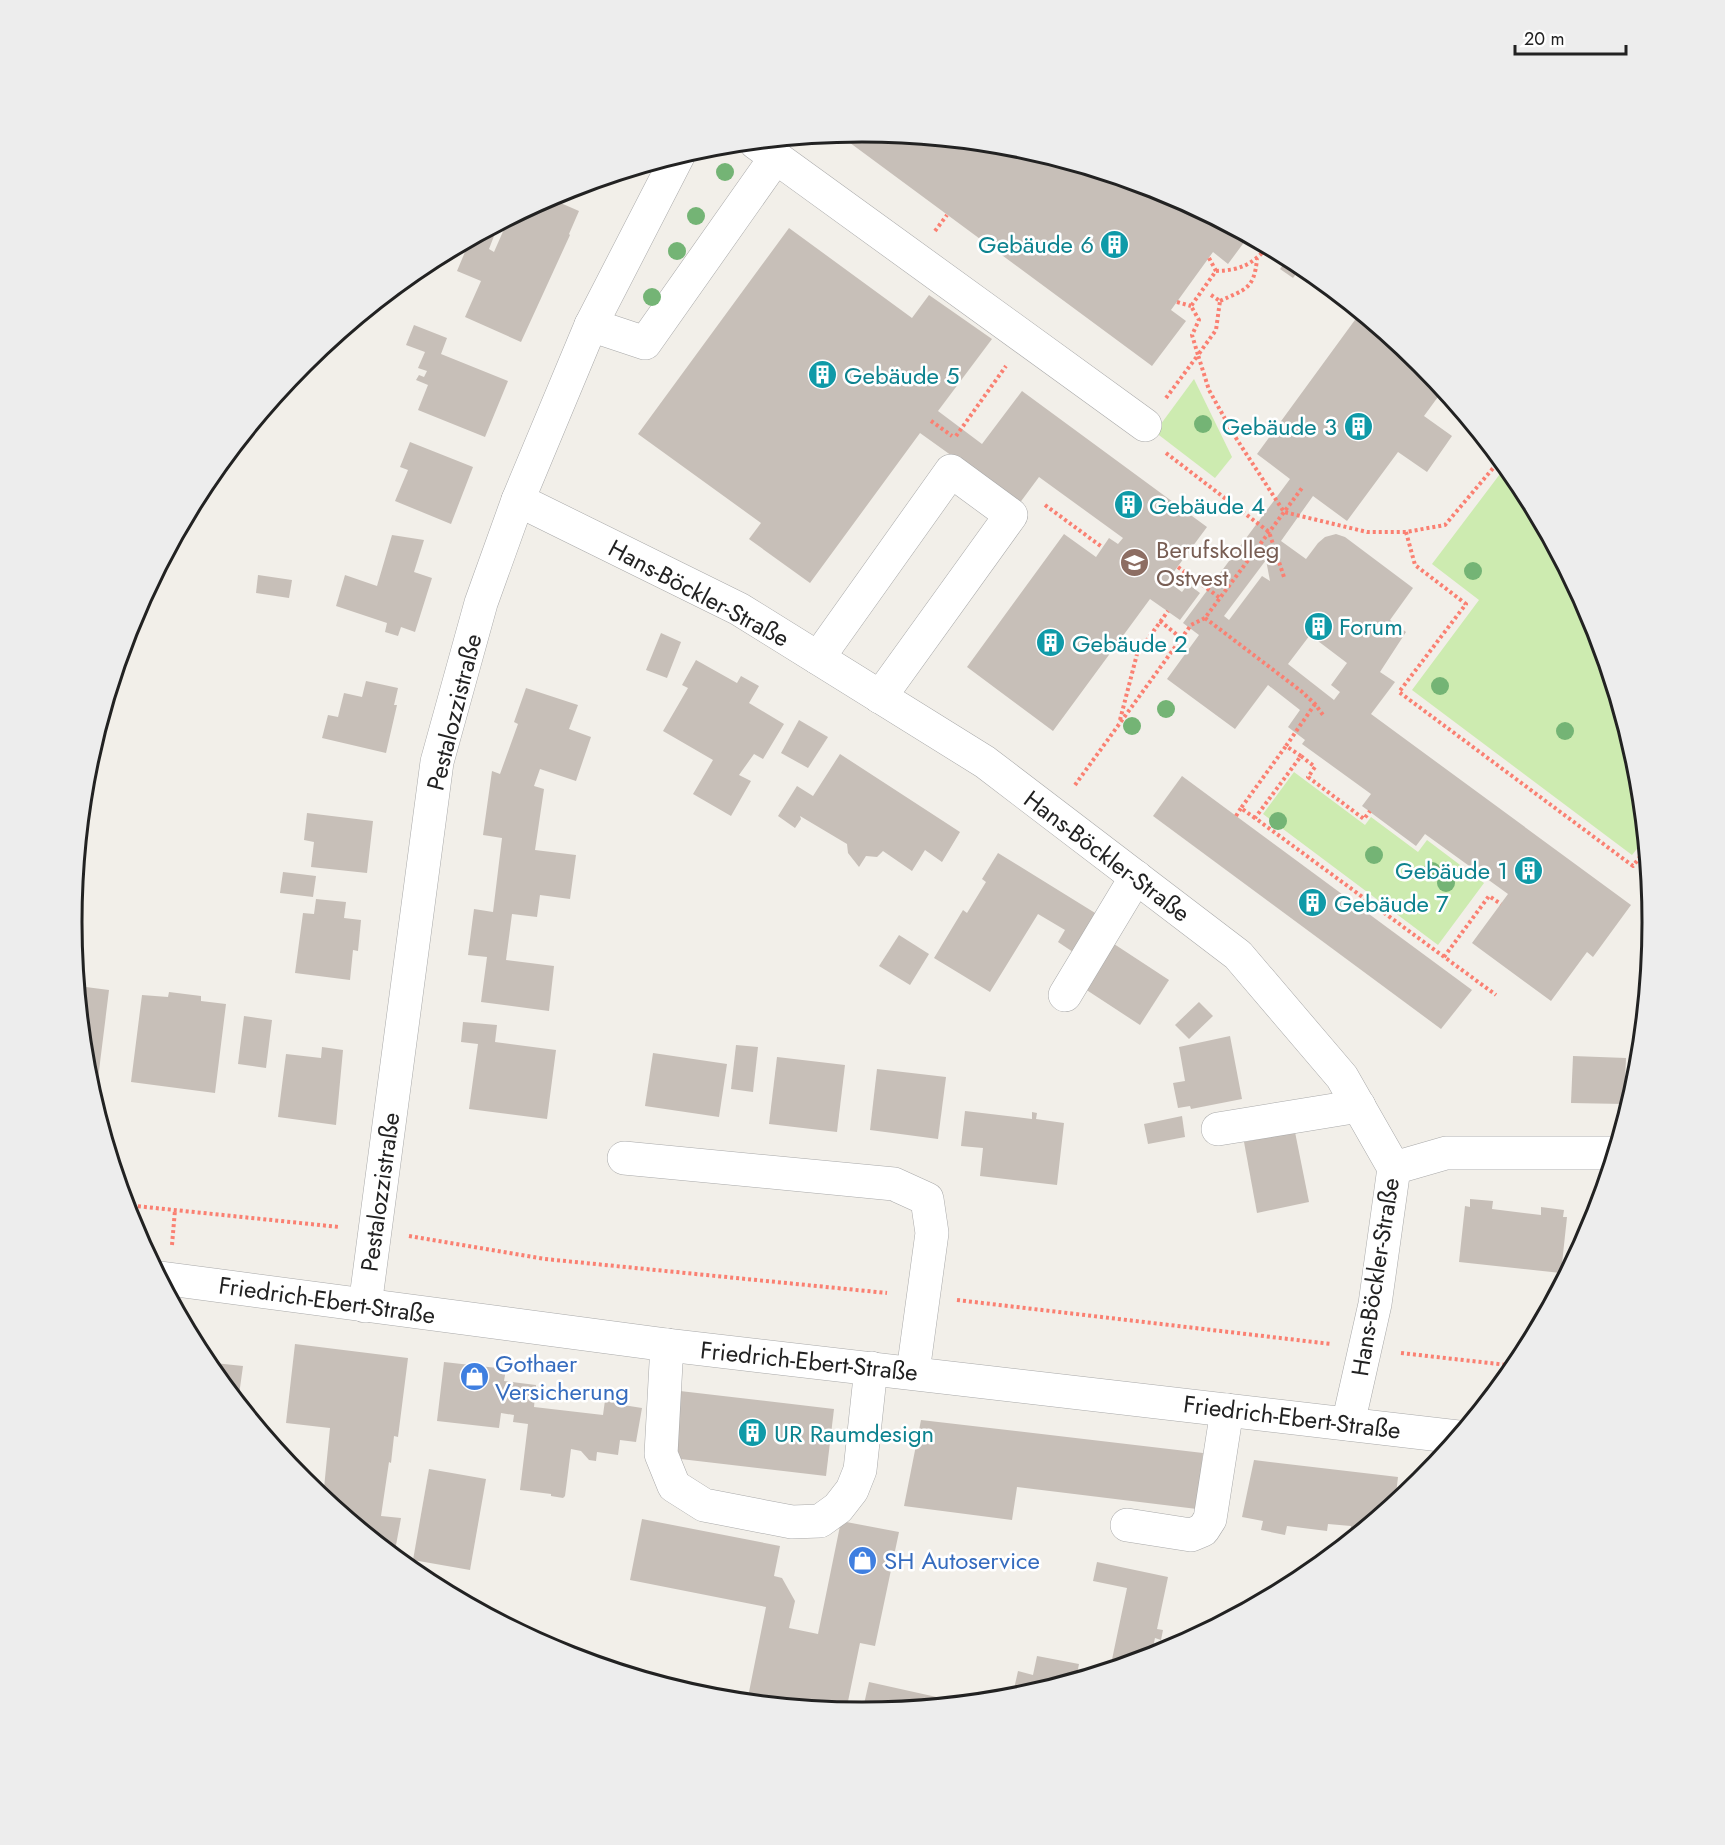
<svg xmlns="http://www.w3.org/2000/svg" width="1725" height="1845" font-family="Jost,sans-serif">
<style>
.grass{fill:#cdebb0}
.building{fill:#c7bfb8;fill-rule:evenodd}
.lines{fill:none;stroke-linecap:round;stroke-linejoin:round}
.minor-casing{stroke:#a9a9a9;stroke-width:34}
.path{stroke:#fa8072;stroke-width:4;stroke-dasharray:3 3;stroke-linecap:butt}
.minor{stroke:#fff;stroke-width:33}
.tree{fill:#74b475}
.labels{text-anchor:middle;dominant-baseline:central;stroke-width:5;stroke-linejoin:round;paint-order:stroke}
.culture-label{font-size:24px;fill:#0d838f;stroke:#fff;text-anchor:start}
.education-label{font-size:24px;fill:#785e54;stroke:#fff;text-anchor:start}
.street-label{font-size:24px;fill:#222;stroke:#fff}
.shop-label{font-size:24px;fill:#366cbe;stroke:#fff;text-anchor:start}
.rim{fill:none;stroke:#222;stroke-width:3}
</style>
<rect width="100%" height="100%" fill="#f2efe9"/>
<g class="grass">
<polygon points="1194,379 1232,457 1215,478 1155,432"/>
<polygon points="1506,466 1520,484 1593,620 1638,769 1645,839 1632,855 1412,690 1479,600 1432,564"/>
<polygon points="1294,772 1365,825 1371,817 1418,852 1427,840 1484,883 1438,945 1263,814"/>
</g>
<g class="building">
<polygon points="863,132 1017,147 1165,192 1248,237 1228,264 1213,252 1171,310 1186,321 1152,366 838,134"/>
<polygon points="549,198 579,211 569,234 570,235 521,342 465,317 481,281 457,271 470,240 485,232 494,236 489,249 494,252 508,220"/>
<polygon points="789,228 912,318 929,295 992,339 938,411 982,444 1022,391 1207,527 1167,581 1182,592 1188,584 1200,593 1180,620 1150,599 1053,731 967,667 1064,534 1096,557 1109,538 1118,544 1123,538 1039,477 1019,504 920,433 810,583 749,539 761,523 638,434"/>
<polygon points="1288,258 1302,266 1293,278 1280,269"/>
<path d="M1360,313L1422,364L1443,390L1424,416L1452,436L1427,472L1398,452L1347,521L1313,496L1281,541L1306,559L1318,543L1325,537L1336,534L1345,537L1413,588L1390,620L1406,632L1380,672L1395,682L1371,714L1631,905L1593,957L1587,952L1551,1001L1472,943L1508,894L1425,834L1416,846L1362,806L1371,794L1302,744L1305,740L1288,727L1300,710L1268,685L1235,729L1167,679L1199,635L1183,623L1290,479L1257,454ZM1266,560L1270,581L1262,576L1229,620L1224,616ZM1310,635L1347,663L1331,685L1340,692L1334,700L1288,664Z"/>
<polygon points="414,325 447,338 441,354 508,381 485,437 418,410 428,385 416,380 419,375 424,377 427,371 418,368 425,352 406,345"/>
<polygon points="410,442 473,467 451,524 395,501 408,470 400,467"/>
<polygon points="392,535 424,540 414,572 432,578 415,632 401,627 398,636 385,632 387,623 336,606 345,575 377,586"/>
<polygon points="258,575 292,580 289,598 256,593"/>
<polygon points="661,633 681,642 667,678 646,670"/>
<polygon points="696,660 737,683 741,676 759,686 749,703 784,724 763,759 754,754 739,775 751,781 731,816 693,794 713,760 663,731 688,688 682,685"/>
<polygon points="366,681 398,688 394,705 397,705 386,753 322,738 328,715 338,717 344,693 362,697"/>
<polygon points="526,688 578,705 569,729 591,737 576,781 540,769 534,786 544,789 535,850 576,855 570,899 540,895 537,917 512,914 506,960 554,966 549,1011 481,1002 487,957 468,955 474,909 493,912 502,838 483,835 492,771 500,774 518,724 514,722"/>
<polygon points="799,720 828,737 808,768 781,753"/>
<polygon points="840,754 960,832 942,862 925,850 912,871 883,851 877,857 866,856 859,867 848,853 847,844 800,816 801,819 795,828 778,816 797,786 813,796"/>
<polygon points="1182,776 1472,990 1441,1029 1153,816"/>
<polygon points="307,813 373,821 367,873 311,867 314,842 304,840"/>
<polygon points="998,853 1100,916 1076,954 1058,942 1065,930 1038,914 990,992 934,958 963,910 967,913 986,882 982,879"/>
<polygon points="283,872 316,876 313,897 280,893"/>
<polygon points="316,899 346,902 344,918 361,920 358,951 353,950 350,980 295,973 303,913 314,914"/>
<polygon points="899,935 929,954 910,985 879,966"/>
<polygon points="1111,942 1169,980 1140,1025 1082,987"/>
<polygon points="78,986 109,990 98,1079 87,1076"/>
<polygon points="169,992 201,996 201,1001 226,1004 215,1093 131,1082 142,995 168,997"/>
<polygon points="1199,1002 1213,1016 1189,1039 1175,1025"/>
<polygon points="244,1016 272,1020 266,1068 238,1064"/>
<polygon points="463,1022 497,1025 495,1042 556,1050 547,1119 469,1109 478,1044 461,1042"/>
<polygon points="1230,1036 1242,1099 1191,1109 1190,1106 1178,1108 1173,1083 1185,1081 1179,1047"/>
<polygon points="736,1045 758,1047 753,1092 731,1089"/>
<polygon points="322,1047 343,1050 336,1125 278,1117 286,1054 321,1058"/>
<polygon points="653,1053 727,1064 719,1117 645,1106"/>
<polygon points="1573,1056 1626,1058 1624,1104 1571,1103"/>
<polygon points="777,1057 845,1065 837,1132 769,1124"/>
<polygon points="877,1069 946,1077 938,1139 870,1130"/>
<polygon points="965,1111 1032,1119 1032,1112 1037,1113 1036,1119 1064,1123 1057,1185 980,1176 983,1148 961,1146"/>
<polygon points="1182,1116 1185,1137 1148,1144 1144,1124"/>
<polygon points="1295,1132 1309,1202 1257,1213 1244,1142"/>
<polygon points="1470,1199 1493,1201 1492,1209 1541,1215 1541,1207 1564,1210 1563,1217 1567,1217 1561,1273 1459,1262 1465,1206 1470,1207"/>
<polygon points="295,1344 408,1358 398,1437 394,1436 391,1463 389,1462 381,1516 401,1518 394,1556 323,1498 330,1428 286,1423"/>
<polygon points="205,1362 243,1366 238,1402 215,1374"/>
<polygon points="444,1362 506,1369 504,1381 536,1385 534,1407 603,1415 606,1393 624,1395 623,1405 642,1408 636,1442 620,1440 618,1455 597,1452 596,1461 589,1460 581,1451 571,1449 565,1496 563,1498 551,1496 551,1494 520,1490 528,1424 513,1422 514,1415 501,1413 499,1428 437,1421"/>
<polygon points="680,1391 834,1409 826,1476 672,1458"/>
<polygon points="921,1420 1203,1453 1197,1509 1017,1487 1012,1520 904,1506"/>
<polygon points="1254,1460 1398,1477 1395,1503 1357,1535 1350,1534 1351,1526 1328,1524 1327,1531 1287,1526 1285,1535 1261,1530 1263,1521 1242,1517"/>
<polygon points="429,1469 486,1479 470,1570 413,1560"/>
<polygon points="1412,1479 1422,1480 1410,1491"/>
<polygon points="642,1519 780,1546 774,1576 782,1578 795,1601 789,1628 818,1634 841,1521 899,1532 875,1646 860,1643 846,1711 747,1702 766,1607 630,1580"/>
<polygon points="1097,1562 1168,1577 1157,1629 1163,1630 1161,1640 1155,1638 1151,1657 1110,1669 1127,1588 1093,1581"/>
<polygon points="1037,1656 1079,1664 1077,1674 1089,1676 1012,1698 1018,1671 1033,1675"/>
<polygon points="869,1682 950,1700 949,1704 862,1713"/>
<polygon points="691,1691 721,1696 720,1699 708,1698"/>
</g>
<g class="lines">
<defs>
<g id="minor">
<polyline points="756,143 1145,425"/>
<polyline points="591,325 645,343 776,157"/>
<polyline points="518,500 739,609 985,762 1238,955 1342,1077 1394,1168 1375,1304 1348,1424"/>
<polyline points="818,658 951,471 1011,515 880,697"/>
<polyline points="1065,995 1136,877"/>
<polyline points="1218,1129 1359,1106"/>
<polyline points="624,1158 894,1184 927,1199 932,1233 913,1372"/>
<polyline points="1394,1168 1446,1153 1615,1153"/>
<polyline points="161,1278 667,1345 1458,1437"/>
<polyline points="365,1306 437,762 481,603 518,500 591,325 678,156"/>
<polyline points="667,1345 661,1454 674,1486 704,1505 792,1522 820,1521 838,1508 852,1490 860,1470 871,1368"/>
<polyline points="1127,1525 1191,1535 1203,1530 1210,1519 1227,1410"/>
</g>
</defs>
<use href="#minor" class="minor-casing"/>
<g class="path">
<polyline points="935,231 947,215"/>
<polyline points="1209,258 1216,271"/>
<polyline points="1211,295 1220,301 1216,330 1198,355 1209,390 1234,435 1284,512 1367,532 1406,532 1445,525 1500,460"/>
<path d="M1220,301C1245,289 1254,290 1257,259"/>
<polyline points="1177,302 1191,306"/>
<path d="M1166,398L1198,355L1192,335L1199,320L1191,306L1216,271C1241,270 1251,265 1268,247"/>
<polyline points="931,421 952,436"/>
<polyline points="956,436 1006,366"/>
<polyline points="1166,453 1269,532 1284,577"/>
<polyline points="1045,505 1102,547"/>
<polyline points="1406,532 1415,565 1466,604 1399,692 1633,866 1646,849"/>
<polyline points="1178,567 1220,598"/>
<polyline points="1205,618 1301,691 1315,704 1323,715"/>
<polyline points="1160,621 1181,638"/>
<polyline points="1315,704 1286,746 1301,756 1255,818 1496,995"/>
<polyline points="1120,720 1137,654 1168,611"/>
<polyline points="1301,756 1315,767 1308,777 1364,819 1370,811"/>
<polyline points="1075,785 1191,625 1205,618 1302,488"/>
<polyline points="1236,816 1241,808"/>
<polyline points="1255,818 1241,808 1286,746"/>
<polyline points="1444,957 1489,896 1501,904"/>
<polyline points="126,1205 339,1227"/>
<polyline points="409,1236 545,1259 887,1293"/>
<polyline points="172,1245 175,1210"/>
<polyline points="957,1300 1331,1344"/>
<polyline points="1401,1353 1516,1366"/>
</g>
<use href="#minor" class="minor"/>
</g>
<g class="tree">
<circle cx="725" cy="172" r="9"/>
<circle cx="696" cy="216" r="9"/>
<circle cx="677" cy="251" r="9"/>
<circle cx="652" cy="297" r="9"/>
<circle cx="1203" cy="424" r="9"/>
<circle cx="1473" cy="571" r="9"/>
<circle cx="1440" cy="686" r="9"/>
<circle cx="1166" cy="709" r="9"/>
<circle cx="1132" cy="726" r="9"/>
<circle cx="1565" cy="731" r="9"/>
<circle cx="1278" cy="821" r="9"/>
<circle cx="1374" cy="855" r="9"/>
<circle cx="1432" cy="871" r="9"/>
<circle cx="1446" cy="883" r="9"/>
</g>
<defs>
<symbol id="building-disc" viewBox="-11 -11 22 22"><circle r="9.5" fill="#0f9aa8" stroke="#fff"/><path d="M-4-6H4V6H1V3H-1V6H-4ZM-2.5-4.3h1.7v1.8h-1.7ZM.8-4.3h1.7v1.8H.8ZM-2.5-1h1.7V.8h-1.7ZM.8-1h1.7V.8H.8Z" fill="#fff"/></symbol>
<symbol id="school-disc" viewBox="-11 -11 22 22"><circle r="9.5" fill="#8d6e63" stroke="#fff"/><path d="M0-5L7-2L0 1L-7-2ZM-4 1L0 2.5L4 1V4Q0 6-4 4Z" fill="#fff"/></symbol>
<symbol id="shop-disc" viewBox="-11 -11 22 22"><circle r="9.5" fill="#3f7fe0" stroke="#fff"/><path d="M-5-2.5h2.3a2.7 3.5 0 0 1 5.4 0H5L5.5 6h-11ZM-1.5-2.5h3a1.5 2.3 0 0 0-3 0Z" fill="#fff"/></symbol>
</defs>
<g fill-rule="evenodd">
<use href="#building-disc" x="1098" y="228" width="33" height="33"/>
<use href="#building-disc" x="806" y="358" width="33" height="33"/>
<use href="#building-disc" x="1342" y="410" width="33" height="33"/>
<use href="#building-disc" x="1112" y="488" width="33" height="33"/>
<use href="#school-disc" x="1118" y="546" width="33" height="33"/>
<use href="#building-disc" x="1302" y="610" width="33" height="33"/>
<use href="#building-disc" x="1034" y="626" width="33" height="33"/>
<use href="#building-disc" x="1512" y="854" width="33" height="33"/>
<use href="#building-disc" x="1296" y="886" width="33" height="33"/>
<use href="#shop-disc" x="458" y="1360" width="33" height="33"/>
<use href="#building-disc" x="736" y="1416" width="33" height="33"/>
<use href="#shop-disc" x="846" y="1544" width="33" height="33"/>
</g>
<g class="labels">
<g class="culture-label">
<text x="1094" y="244" text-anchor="end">Gebäude 6</text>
<text x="844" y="375">Gebäude 5</text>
<text x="1337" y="426" text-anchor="end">Gebäude 3</text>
<text x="1149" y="505">Gebäude 4</text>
<text x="1339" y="626">Forum</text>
<text x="1072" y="643">Gebäude 2</text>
<text x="1508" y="870" text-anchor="end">Gebäude 1</text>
<text x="1334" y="903">Gebäude 7</text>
<text x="774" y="1433">UR Raumdesign</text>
</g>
<g class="education-label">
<text x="1156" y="549">Berufskolleg<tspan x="1156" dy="28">Ostvest</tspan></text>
</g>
<g class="street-label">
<text transform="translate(699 593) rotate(28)">Hans-Böckler-Straße</text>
<text transform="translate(454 712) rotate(-76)">Pestalozzistraße</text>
<text transform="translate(1107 856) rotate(37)">Hans-Böckler-Straße</text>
<text transform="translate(380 1192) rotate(-82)">Pestalozzistraße</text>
<text transform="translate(1375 1277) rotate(-81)">Hans-Böckler-Straße</text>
<text transform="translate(327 1300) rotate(8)">Friedrich-Ebert-Straße</text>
<text transform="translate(809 1361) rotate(6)">Friedrich-Ebert-Straße</text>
<text transform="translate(1292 1417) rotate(7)">Friedrich-Ebert-Straße</text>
</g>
<g class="shop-label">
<text x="495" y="1363">Gothaer<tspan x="495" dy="28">Versicherung</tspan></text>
<text x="884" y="1560">SH Autoservice</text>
</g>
</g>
<path d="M0 0H1725V1845H0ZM82 922a780 780 0 1 1 1560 0a780 780 0 1 1-1560 0Z" fill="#ededed" fill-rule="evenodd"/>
<path class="rim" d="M82 922a780 780 0 1 1 1560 0a780 780 0 1 1-1560 0Z"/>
<path d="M1515 45v9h111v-9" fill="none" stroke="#222222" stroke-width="3"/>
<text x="1524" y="45" font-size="18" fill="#222222" stroke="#ffffff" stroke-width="4.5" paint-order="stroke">20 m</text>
</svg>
